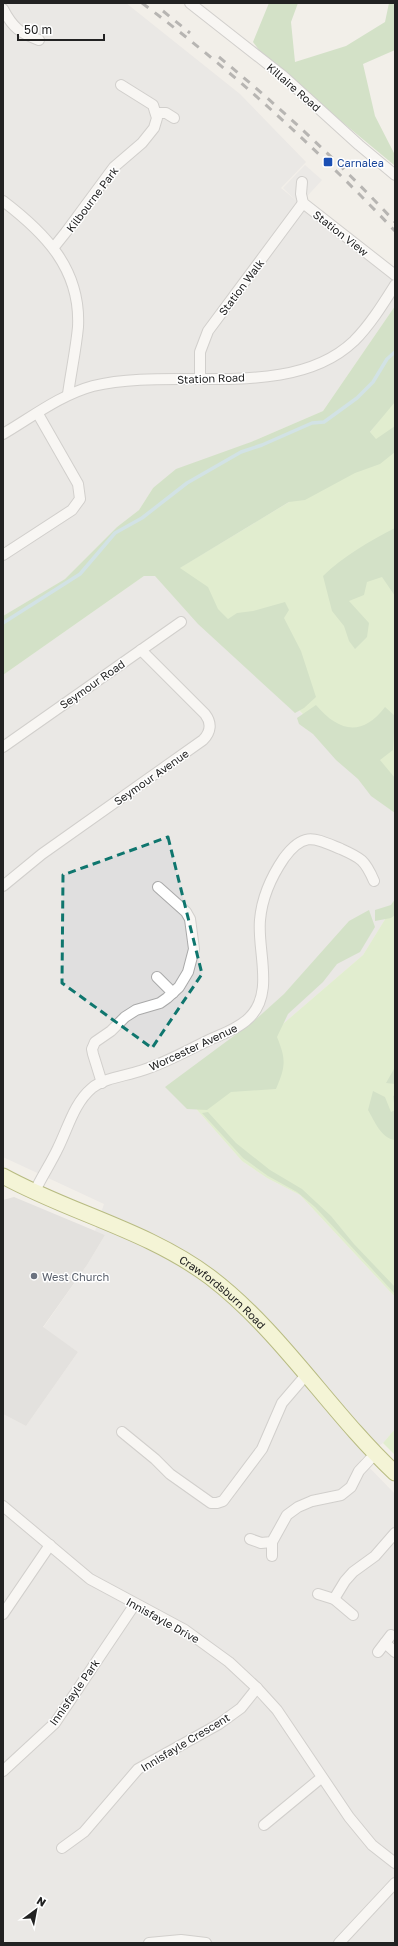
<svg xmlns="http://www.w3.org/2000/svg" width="398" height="1946" font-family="'Golos Text',sans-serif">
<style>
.residential{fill:#e0dfdf}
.religious{fill:#d0d0d0}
.grass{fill:#cdebb0}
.forest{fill:#add19e}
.parking{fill:#e2e2e2}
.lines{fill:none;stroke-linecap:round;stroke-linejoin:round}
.stream{stroke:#aad3df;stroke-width:3.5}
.street-casing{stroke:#a9a9a9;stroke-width:12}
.secondary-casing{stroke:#707d05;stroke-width:17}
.street{stroke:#fff;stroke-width:10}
.secondary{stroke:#f7fabf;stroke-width:15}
.rail{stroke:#707070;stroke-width:3;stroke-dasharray:8 8;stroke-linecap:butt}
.marked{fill:none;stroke:#0f766e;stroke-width:3;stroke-dasharray:8 5;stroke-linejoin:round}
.transit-dot{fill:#1a4fb4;stroke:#fff;stroke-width:1.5}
.worship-dot{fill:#6b7280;stroke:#fff;stroke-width:1.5}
.labels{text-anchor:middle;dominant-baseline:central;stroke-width:3;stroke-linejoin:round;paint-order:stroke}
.street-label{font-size:11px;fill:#222;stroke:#fff}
.transit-label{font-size:11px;fill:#164399;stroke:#fff;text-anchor:start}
.worship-label{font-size:11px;fill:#5b616d;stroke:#fff;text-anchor:start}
</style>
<rect width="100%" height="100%" fill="#f2efe9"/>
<g class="residential">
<polygon points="3,3 126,3 240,94 306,162 281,188 395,282 395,306 323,411 251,442 153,488 139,510 117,527 65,579 3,616"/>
<polygon points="144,576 166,576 395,808 395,903 363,955 191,1103 242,1161 267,1178 300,1195 395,1297 395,1429 383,1443 361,1459 395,1494 395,1943 3,1943 3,1414 26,1426 78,1352 43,1328 87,1265 105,1235 95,1231 104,1204 3,1157 3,675"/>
</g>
<polygon class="religious" points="14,1197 105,1235 87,1265 43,1327 78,1352 26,1426 3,1414 3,1200"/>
<g class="grass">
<polygon points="395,400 395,807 166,576 339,472"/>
<polygon points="395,903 395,1297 300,1195 267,1178 242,1161 191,1103 363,955"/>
<polygon points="395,1429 395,1455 383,1443"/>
</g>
<g class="forest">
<polygon points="269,3 298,3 291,22 295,62 346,46 385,22 389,3 395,3 395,50 363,64 375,116 395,155 394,165 265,58 253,42"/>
<polygon points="395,306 395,402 370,432 376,439 395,426 395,452 380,464 355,473 305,500 289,502 180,568 208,587 218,609 228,619 237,613 253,611 285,602 289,610 284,618 301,651 316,697 304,708 295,713 198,624 155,576 144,576 3,675 3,616 65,579 117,527 139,510 153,488 176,469 251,442 323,411"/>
<path d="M395,528V596L382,577L367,582L364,595L349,601L369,623L367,637L355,649L349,641L344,626L332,611L323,576C342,557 371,540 395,528Z"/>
<path d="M316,705C339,732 362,737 385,707L395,716L393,750L380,760L395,778V813L371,796L358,779L336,760L313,734L299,724L297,718Z"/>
<polygon points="395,899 395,915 391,918 375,921 375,910 391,905"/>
<path d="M369,910L375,927L360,952L337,964L323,982L288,1014L277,1037C286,1059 286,1066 276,1089L231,1092L207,1110L187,1109L165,1087L254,1021L284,994L349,921Z"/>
<polygon points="395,1067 395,1084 386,1083 394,1069"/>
<path d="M373,1091L385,1097L391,1112L395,1110L393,1096L395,1095V1140C381,1138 375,1122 368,1110Z"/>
<polygon points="208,1112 236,1143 270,1170 302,1189 331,1216 354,1244 395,1287 395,1294 315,1207 297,1192 268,1176 243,1158 202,1113"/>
</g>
<polygon class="parking" points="305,165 322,180 300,204 283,188"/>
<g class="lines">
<polyline class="stream" points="3,623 80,574 115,533 142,518 187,483 241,452 262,445 312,423 324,422 357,398 373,382 387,359 395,352"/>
<defs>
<g id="street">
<polyline points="190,3 283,76 359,145 395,175"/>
<path d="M3,9C13,28 20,33 39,40"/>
<polyline points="156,113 166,113 174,118"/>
<polyline points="302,182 301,194 303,203 395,275"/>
<path d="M3,201C45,233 81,269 78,327C76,349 71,372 68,394"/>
<polyline points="54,247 66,232 114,167 142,143 154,128 157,118 153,105 121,85"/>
<polyline points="200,379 200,352 208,331 303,203"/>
<path d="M3,434C32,417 60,395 93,386C173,366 290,402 354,341C370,325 383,304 395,285"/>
<polyline points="3,555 72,510 80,499 78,484 38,414"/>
<polyline points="3,747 181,622"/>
<path d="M3,886L42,854L203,740C211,732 212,723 205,714L141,650"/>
<polyline points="157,977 173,993"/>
<polyline points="102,1083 93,1054 92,1049 95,1042 111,1031 125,1017 136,1010 160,1003 167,998 179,987 188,972 194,949 190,919 186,912 158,887"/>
<path d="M35,1191C42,1176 51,1163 58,1148C68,1128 74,1103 92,1088C104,1078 125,1076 140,1071C164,1064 186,1051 209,1040C222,1034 238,1029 249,1018C275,993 257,951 260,920C262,897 271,877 284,858C304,831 314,838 341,849C361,858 365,860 374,881"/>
<polyline points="122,1432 155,1459 170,1474 211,1503 217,1503 223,1501 262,1449 282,1403 306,1375"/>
<polyline points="3,1506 90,1579 185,1630 229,1662 257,1688 277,1710 349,1817 372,1845 395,1863"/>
<polyline points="250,1539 261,1543 272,1542 287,1515 298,1507 312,1501 341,1495 351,1487 359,1471 375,1454"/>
<polyline points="272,1542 272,1556"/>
<polyline points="318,1594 334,1599 353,1615"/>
<polyline points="334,1599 345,1581 353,1572 375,1556 395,1533"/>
<polyline points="3,1614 50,1545"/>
<polyline points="385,1643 395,1652"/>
<polyline points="378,1652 391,1635"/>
<polyline points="3,1771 55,1723 135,1604"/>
<polyline points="264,1825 321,1778"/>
<polyline points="62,1848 84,1832 138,1769 219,1724 241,1708 257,1688"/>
<polyline points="149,1943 181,1940 206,1943"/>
<polyline points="339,1943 395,1883"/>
</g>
<g id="secondary">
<path id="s1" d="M3,1176C70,1213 147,1230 210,1277C281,1331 330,1412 395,1473"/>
</g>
</defs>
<use href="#street" class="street-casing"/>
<use href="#secondary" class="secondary-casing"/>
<use href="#street" class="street"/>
<use href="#secondary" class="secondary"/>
<g class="rail">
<path d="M142,3C233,71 317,149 395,231"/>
<polyline points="163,11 190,33"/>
<path d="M219,57C281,108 340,163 395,222"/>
</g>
</g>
<path d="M0 0H398V1946H0ZM168,837L202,974L152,1048L62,983L63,875Z" fill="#f2efe9" fill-opacity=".55" fill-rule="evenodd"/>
<path class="marked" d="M168,837L202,974L152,1048L62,983L63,875Z"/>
<rect class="transit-dot" x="323" y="157" width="10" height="10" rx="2"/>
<circle class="worship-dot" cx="34" cy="1276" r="4"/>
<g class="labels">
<g class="street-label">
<text transform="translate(294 87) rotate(41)">Killaire Road</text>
<text transform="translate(92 199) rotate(-53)">Kilbourne Park</text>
<text transform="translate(341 233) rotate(38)">Station View</text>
<text transform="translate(241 287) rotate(-53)">Station Walk</text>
<text transform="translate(211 378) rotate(-2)">Station Road</text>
<text transform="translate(92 684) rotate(-35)">Seymour Road</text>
<text transform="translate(151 777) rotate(-35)">Seymour Avenue</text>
<text transform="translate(193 1047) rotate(-25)">Worcester Avenue</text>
<text stroke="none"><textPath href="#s1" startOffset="250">Crawfordsburn Road</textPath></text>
<text transform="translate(163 1620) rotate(29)">Innisfayle Drive</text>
<text transform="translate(74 1692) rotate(-55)">Innisfayle Park</text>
<text transform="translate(185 1742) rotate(-31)">Innisfayle Crescent</text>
</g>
<g class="transit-label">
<text x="337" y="162">Carnalea</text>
</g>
<g class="worship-label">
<text x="42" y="1276">West Church</text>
</g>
</g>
<rect width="398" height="1946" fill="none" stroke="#222222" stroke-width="8"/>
<g transform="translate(36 1910) rotate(32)" stroke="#ffffff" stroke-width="3" paint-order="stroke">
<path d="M0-3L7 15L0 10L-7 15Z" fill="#222222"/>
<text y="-6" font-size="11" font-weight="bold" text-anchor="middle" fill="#222222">N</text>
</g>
<path d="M18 34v6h86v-6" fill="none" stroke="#222222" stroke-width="2"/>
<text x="24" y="34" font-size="12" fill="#222222" stroke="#ffffff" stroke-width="3" paint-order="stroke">50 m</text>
</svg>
